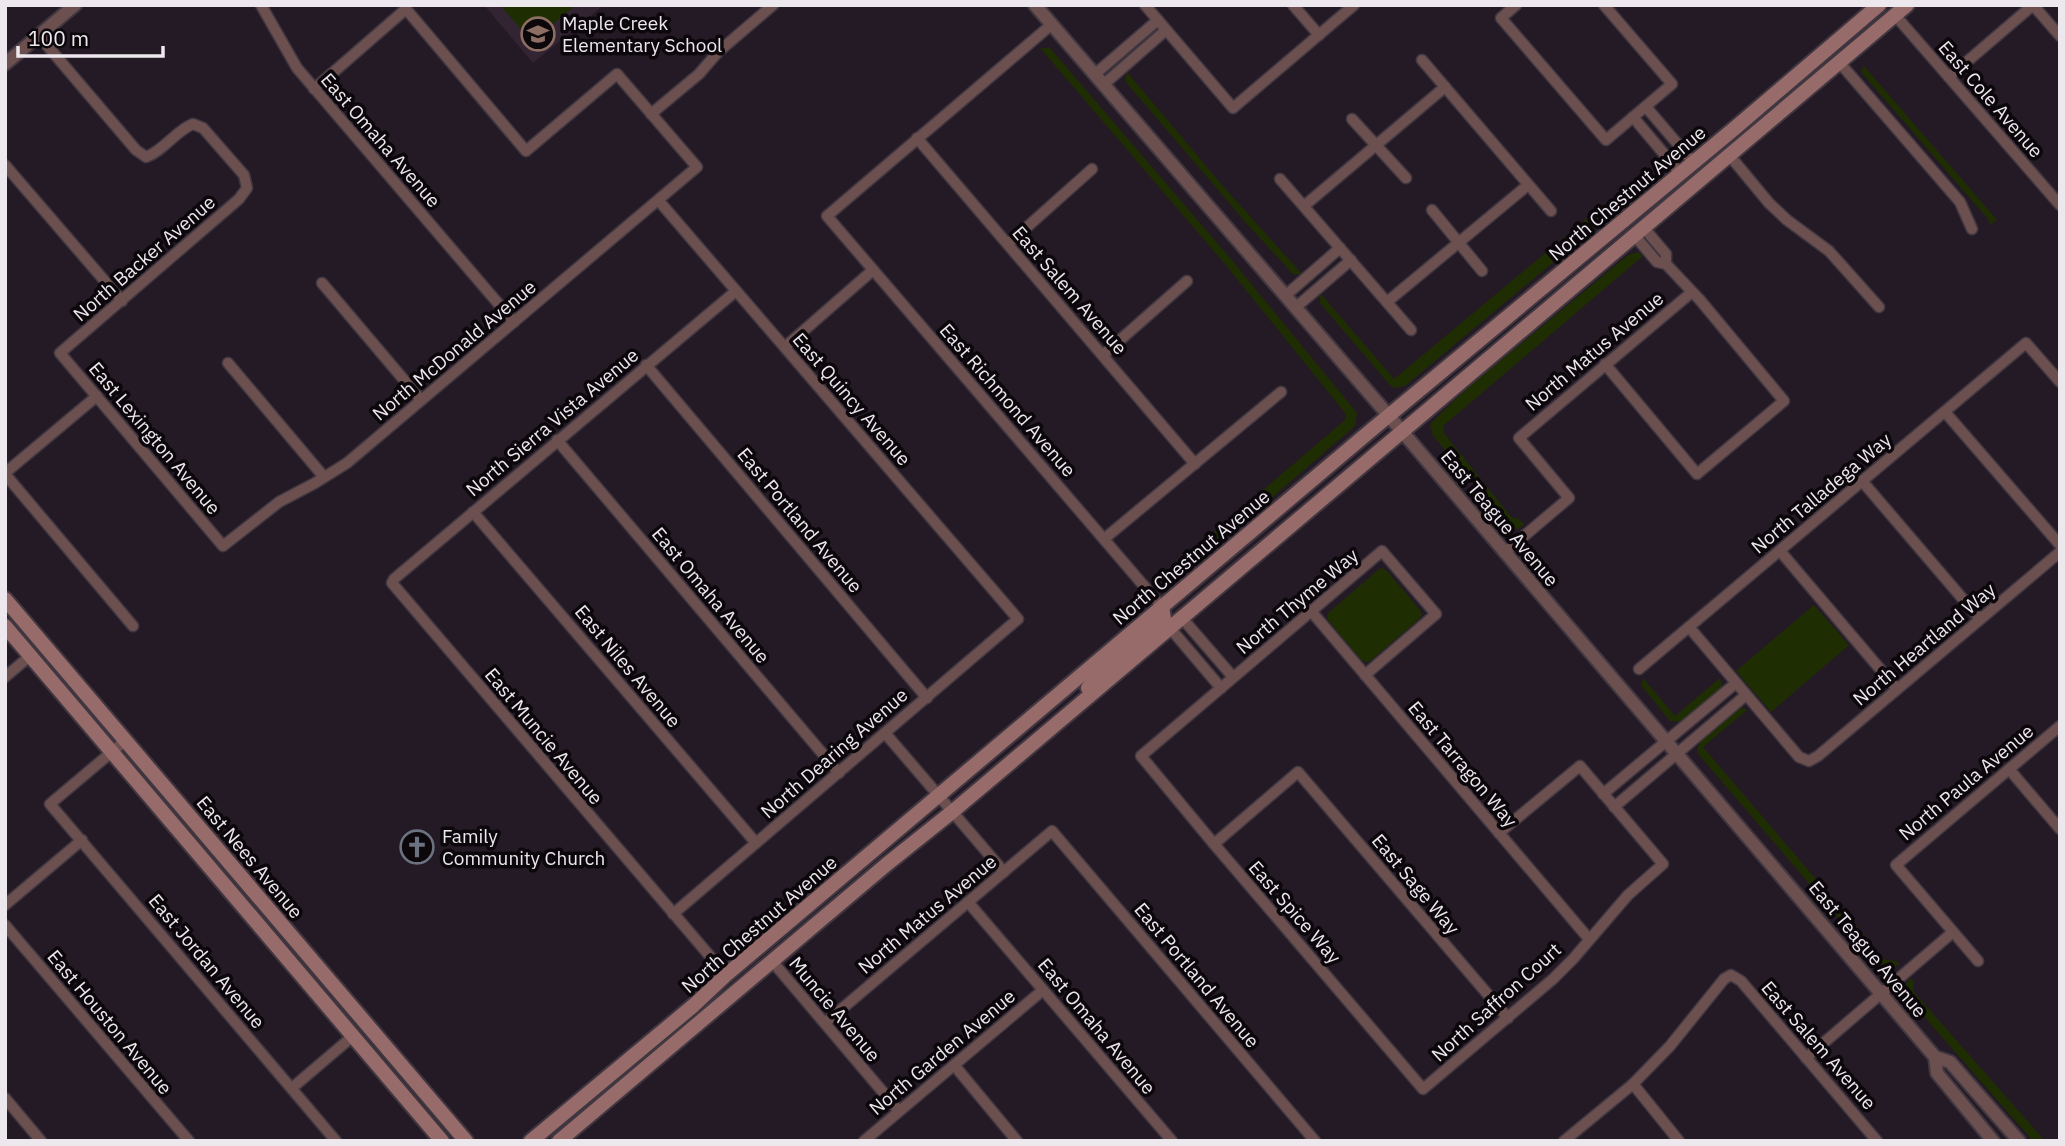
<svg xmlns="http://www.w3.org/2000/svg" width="2065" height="1146" font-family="'IBM Plex Sans',sans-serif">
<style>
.built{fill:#322433}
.green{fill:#1f2e02}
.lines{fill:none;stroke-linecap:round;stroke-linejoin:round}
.minor-casing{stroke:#403741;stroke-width:13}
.tertiary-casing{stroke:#403741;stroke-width:16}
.secondary-casing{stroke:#403741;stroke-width:18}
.minor{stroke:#6b504f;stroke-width:10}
.tertiary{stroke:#6b504f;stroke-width:12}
.secondary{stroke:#976b6a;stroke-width:14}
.labels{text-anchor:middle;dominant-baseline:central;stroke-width:7;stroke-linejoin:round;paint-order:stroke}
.poi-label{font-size:19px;fill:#ede7ee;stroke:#0b070b;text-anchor:start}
.street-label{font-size:19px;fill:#ede7ee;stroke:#0b070b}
</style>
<rect width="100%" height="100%" fill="#241a25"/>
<polygon class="built" points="484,5 604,5 533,63"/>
<g class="green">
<polygon points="500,5 576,5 532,42"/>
<polygon points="1040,48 1050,48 1230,258 1357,413 1355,426 1168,587 1154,583 1345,420 1346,414 1224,263"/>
<polygon points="1863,65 1997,220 1990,225 1988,219 1861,72"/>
<polygon points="1127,72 1222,185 1302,274 1293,274 1247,224 1125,81"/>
<polygon points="1603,205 1611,214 1405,386 1394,388 1389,384 1320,303 1320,293 1394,379"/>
<polygon points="1638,252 1643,256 1443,426 1443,432 1512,518 1519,519 1524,524 1519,529 1512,528 1433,436 1430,424 1465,390 1628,255"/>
<polygon points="1382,568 1387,571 1420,610 1422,615 1419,619 1370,661 1366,662 1361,660 1328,620 1327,614 1378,570"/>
<polygon points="1814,605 1849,645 1771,712 1736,671"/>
<polygon points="1643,678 1675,716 1720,678 1722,687 1682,722 1670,721 1641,685"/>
<polygon points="1741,707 1747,710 1703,747 1885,960 1896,961 1899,964 1894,968 1887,970 1879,965 1699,755 1697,750 1700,741"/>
<polygon points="1911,978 1914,981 1913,991 2045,1141 2033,1141 1907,997 1905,994 1905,985"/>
</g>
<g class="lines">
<defs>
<g id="minor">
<polyline points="261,5 297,68 514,322"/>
<polyline points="1145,5 1233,108 1354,5"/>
<polyline points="1293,5 1319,35"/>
<polyline points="1516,5 1501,18 1606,140 1672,84 1604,5"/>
<polyline points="1895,15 2060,205"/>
<polyline points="1051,25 827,216 1162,607"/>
<path d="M39,36L136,150L146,157C165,150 175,131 193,124L203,128L244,175L247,188L239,199L60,353L223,546L279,502L315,483L347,463L697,167L617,74L526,151L406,9L314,89"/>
<polyline points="1422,60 1551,211"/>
<polyline points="1839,62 1960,202 1972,229"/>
<polyline points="1094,75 1158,20"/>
<polyline points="1949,77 2033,5 2060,36"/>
<polyline points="1103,85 1166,30"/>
<polyline points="1646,107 1694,163"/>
<polyline points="651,114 699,74 718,52 773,5"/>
<polyline points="1633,117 1681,174"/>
<polyline points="1352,119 1406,178"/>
<polyline points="917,138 1195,464"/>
<polyline points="1730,156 1769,203 1787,220 1829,251 1879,307"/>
<polyline points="5,165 122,301"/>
<polyline points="1280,179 1411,330"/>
<polyline points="659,201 1018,619 673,914"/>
<polyline points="1304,206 1445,87"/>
<polyline points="1432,210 1482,271"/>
<polyline points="1644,228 1666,254 1666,264"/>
<polyline points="1008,244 1092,169"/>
<polyline points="322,283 421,400"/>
<polyline points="1285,296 1340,248"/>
<polyline points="1387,302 1528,185"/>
<polyline points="1295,308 1351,260"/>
<polyline points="785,347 873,270"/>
<polyline points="1103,355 1187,281"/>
<polyline points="228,363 324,477"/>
<polyline points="1605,364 1697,474 1784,401 1700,300 1666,264 1657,262 1635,236"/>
<polyline points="646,365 927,698"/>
<polyline points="1945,412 2060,545"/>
<polyline points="557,440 839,773"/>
<polyline points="5,473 97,396"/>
<polyline points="5,474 133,626"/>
<polyline points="1862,481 1980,619"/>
<polyline points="473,512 756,843"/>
<polyline points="1104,539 1281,392"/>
<polyline points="1780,551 1897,689"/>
<polyline points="1504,553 1569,498 1519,438 1692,292"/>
<polyline points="1311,611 1589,939"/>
<polyline points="1182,618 1233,677"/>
<polyline points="1689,627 1799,757 1809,761 1818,756 2060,552"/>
<polyline points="1170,628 1221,688"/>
<polyline points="1639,669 2026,343 2060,382"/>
<polyline points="1365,675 1436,614 1382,551 1141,756 1214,844 1423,1089 1553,979 1573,959 1628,895 1663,864 1580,766 1499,833"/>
<polyline points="5,677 30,656"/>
<polyline points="885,733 1004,872"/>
<polyline points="126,740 50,804 336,1141"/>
<polyline points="2009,769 2060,829"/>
<polyline points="1603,794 1736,683"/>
<polyline points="1614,807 1746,695"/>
<polyline points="1214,844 1298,772 1508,1018"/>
<polyline points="968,902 1172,1141"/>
<polyline points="5,905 82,840"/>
<polyline points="5,925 189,1141"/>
<polyline points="772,961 899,1111"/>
<polyline points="1978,961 1896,865 2060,726"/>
<polyline points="726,975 392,583 394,579 736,291"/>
<polyline points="825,1023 1052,831 1315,1141"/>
<polyline points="1806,1058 1953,932"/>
<polyline points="954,1065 1017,1141"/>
<polyline points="1633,1084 1679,1141"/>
<polyline points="292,1088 353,1036"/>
<polyline points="5,1098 41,1141"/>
<polyline points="864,1141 1043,990"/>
<polyline points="1564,1141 1633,1084 1670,1046 1724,979 1731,975 1741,981 1877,1141"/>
</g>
<g id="tertiary">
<polyline points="1035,5 1389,416 1935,1057 1950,1062 2019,1141"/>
<polyline points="5,64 75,5"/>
<polyline points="1935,1057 1937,1073 1993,1141"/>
</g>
<g id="secondary">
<polyline points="5,599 466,1141"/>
<polyline points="5,626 442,1141"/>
<polyline points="1088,688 1103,670 1164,619 1162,607"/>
<polyline points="531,1141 693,1006 726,975 1369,432 1735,128 1879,5"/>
<polyline points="559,1141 887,864 952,812 1907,5"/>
</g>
</defs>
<use href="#minor" class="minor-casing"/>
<use href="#tertiary" class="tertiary-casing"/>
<use href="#secondary" class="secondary-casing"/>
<use href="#minor" class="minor"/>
<use href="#tertiary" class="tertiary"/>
<use href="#secondary" class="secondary"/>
</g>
<defs>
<symbol id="school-ring" viewBox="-11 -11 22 22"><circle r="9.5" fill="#0b070b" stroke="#8d6e63" stroke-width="1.5"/><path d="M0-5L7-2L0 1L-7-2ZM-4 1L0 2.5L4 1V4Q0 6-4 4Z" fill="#8d6e63"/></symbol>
<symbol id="church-ring" viewBox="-11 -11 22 22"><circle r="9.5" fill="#0b070b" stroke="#6b7280" stroke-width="1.5"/><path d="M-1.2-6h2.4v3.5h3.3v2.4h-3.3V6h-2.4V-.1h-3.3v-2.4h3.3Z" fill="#6b7280"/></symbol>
</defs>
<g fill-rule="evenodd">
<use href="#school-ring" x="519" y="15" width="38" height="38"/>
<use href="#church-ring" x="398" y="828" width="38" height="38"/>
</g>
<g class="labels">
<g class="poi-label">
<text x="562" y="23">Maple Creek<tspan x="562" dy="22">Elementary School</tspan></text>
<text x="442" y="836">Family<tspan x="442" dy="22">Community Church</tspan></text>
</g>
<g class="street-label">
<text transform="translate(1991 99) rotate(49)">East Cole Avenue</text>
<text transform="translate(381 140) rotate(49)">East Omaha Avenue</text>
<text transform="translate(1627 193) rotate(-40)">North Chestnut Avenue</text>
<text transform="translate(144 258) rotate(-41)">North Backer Avenue</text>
<text transform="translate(1070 290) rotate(49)">East Salem Avenue</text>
<text transform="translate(454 350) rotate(-40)">North McDonald Avenue</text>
<text transform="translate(1594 351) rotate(-40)">North Matus Avenue</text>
<text transform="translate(852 399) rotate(49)">East Quincy Avenue</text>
<text transform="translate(1008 400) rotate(49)">East Richmond Avenue</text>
<text transform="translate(552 422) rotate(-40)">North Sierra Vista Avenue</text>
<text transform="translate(155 438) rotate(50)">East Lexington Avenue</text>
<text transform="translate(1821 493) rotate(-40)">North Talladega Way</text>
<text transform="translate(1500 518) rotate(50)">East Teague Avenue</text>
<text transform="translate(800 520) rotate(50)">East Portland Avenue</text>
<text transform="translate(1191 557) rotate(-40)">North Chestnut Avenue</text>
<text transform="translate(711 595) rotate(50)">East Omaha Avenue</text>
<text transform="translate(1297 601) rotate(-40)">North Thyme Way</text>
<text transform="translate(1924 644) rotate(-40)">North Heartland Way</text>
<text transform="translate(628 666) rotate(50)">East Niles Avenue</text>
<text transform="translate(544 736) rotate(50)">East Muncie Avenue</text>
<text transform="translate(834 753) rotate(-41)">North Dearing Avenue</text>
<text transform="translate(1463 764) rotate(50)">East Tarragon Way</text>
<text transform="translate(1966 782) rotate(-40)">North Paula Avenue</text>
<text transform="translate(250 857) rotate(50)">East Nees Avenue</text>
<text transform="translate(1416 884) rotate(50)">East Sage Way</text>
<text transform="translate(1295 912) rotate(49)">East Spice Way</text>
<text transform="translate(927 914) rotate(-40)">North Matus Avenue</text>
<text transform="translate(759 924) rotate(-41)">North Chestnut Avenue</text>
<text transform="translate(1868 949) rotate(50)">East Teague Avenue</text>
<text transform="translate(207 961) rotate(50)">East Jordan Avenue</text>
<text transform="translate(1197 975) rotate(50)">East Portland Avenue</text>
<text transform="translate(1496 1002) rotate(-42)">North Saffron Court</text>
<text transform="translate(835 1009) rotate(50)">Muncie Avenue</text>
<text transform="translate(110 1022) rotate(50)">East Houston Avenue</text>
<text transform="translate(1097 1026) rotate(50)">East Omaha Avenue</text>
<text transform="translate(1819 1045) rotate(49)">East Salem Avenue</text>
<text transform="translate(942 1052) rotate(-40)">North Garden Avenue</text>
</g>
</g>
<rect width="2065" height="1146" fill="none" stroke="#ede7ee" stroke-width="14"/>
<path d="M18 46v10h145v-10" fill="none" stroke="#ede7ee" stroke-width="3.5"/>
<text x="28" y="46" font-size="21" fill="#ede7ee" stroke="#0b070b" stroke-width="5" paint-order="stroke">100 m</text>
</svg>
